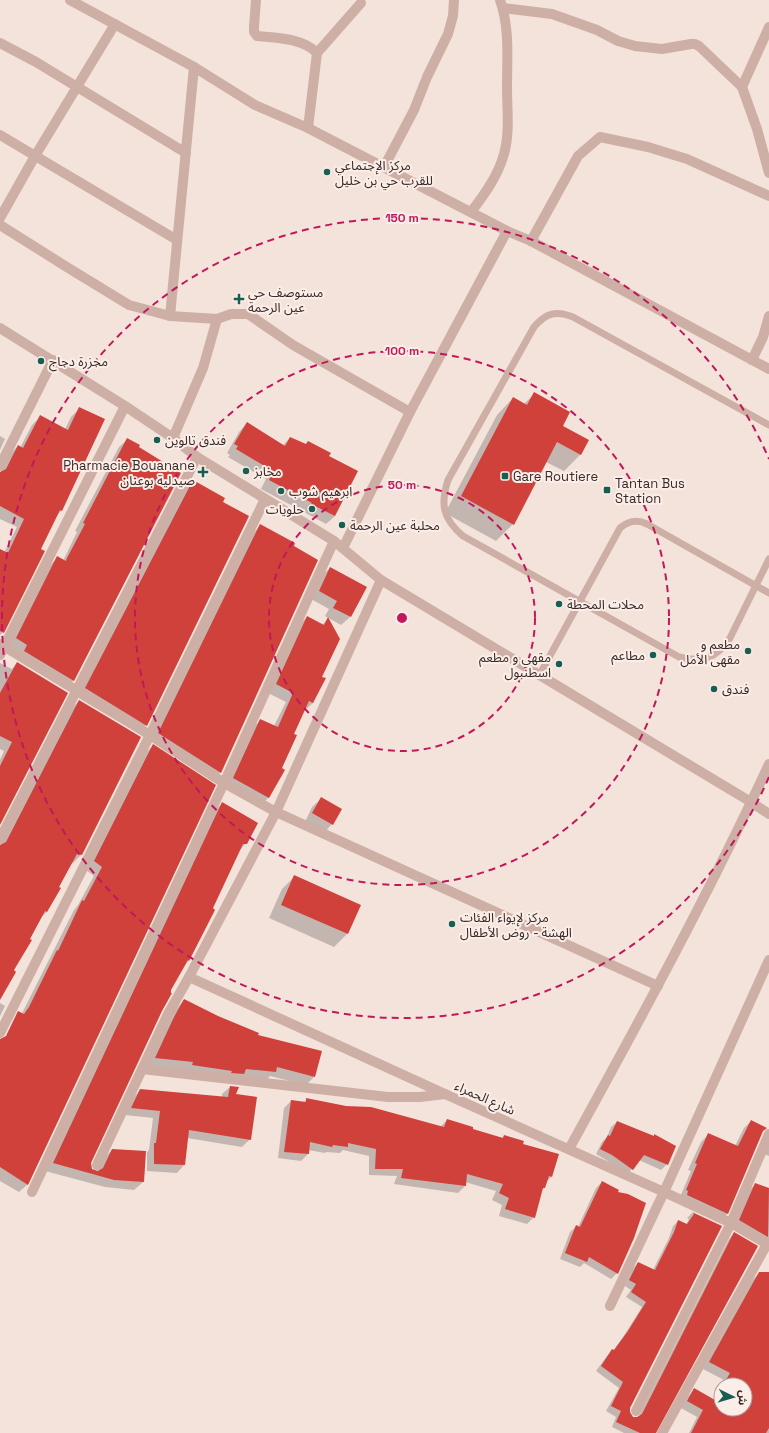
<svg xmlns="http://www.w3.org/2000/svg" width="769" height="1433" font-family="'Space Grotesk','Noto Sans Arabic',sans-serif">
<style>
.shadow{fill:#0003}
.building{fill:#d1413b}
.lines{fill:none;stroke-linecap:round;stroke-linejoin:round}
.service{stroke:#ceafa5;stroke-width:7}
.minor{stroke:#ceafa5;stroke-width:10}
.ring{fill:none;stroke:#c2185b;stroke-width:2;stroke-dasharray:7 5}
.poi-dot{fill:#185e54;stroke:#fbeee8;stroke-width:1.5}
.labels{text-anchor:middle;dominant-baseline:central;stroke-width:4;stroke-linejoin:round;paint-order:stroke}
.poi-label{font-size:13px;fill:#392927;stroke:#fbeee8;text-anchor:start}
.street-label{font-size:13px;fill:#392927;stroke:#fbeee8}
.centre{fill:#c2185b;stroke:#fbeee8;stroke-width:2}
.ring-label{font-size:12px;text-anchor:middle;font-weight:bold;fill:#c2185b;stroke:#fbeee8;stroke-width:4;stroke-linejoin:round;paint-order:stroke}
</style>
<rect width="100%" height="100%" fill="#f4e3db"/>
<g class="shadow">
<polygon points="534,394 562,426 588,440 580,455 564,471 546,462 513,524 496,541 445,513 497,415 513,398 524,404"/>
<polygon points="80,408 61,511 56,516 40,549 3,632 0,635 0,551 4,553 17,527 0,519 0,474 9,455 18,446 20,448 32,425 40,417 65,429 71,417"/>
<polygon points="247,423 282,446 290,438 305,445 308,442 328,457 335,516 326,524 261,489 266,479 228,457 230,455 227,453 239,432"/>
<polygon points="0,436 5,439 0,450"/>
<polygon points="128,439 137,447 180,473 73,681 65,689 8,647 49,566 57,558 63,561 77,532 75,531 119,447"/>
<polygon points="193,481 146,725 138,733 77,697 185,489"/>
<polygon points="260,526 292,546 317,560 220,773 212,781 151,741 252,534"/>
<polygon points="330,568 366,587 350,617 341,625 325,616 329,609 311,599 321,576"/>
<polygon points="307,617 322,625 328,619 321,677 324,679 313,703 304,711 293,735 269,797 260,806 226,787 252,728 261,720 274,726 286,702 268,693 299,625"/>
<polygon points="0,663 12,669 17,663 67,693 0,823 0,760 4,751 0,749"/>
<polygon points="79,701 81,855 73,863 71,863 47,912 40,918 0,998 0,846 71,709"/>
<polygon points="153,746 28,1184 19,1192 0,1181 0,1057 74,910 78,905 94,876 86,870 144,754"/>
<polygon points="321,799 332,824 324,833 305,822 312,807"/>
<polygon points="222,803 246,843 239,851 189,960 184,965 170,989 90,1162 91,1170 97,1172 104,1158 112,1150 143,1182 134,1190 105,1187 45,1171 214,812"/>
<polygon points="295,876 359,905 347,934 334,947 269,918 282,889"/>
<polygon points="184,1000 257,1036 314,1077 306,1085 270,1076 267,1080 147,1066 176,1009"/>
<polygon points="0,1003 5,1006 0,1016"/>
<polygon points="230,1087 235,1095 250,1139 242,1147 187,1138 184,1165 177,1173 147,1171 147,1152 149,1150 153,1118 125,1115 133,1098 140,1090 222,1097 222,1094"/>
<polygon points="307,1099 440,1127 447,1120 471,1130 502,1138 504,1136 522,1144 551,1177 546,1182 544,1188 541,1191 534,1217 527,1224 499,1216 502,1205 492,1200 496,1191 465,1182 465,1186 458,1193 394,1184 397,1176 369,1175 369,1156 343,1150 340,1153 326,1152 325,1153 308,1150 308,1154 301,1161 278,1158 284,1108 291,1101 303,1103"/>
<polygon points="751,1121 762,1132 727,1214 720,1221 680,1197 691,1171 688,1170 701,1142 708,1135 735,1146 744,1128"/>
<polygon points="617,1122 653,1137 654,1136 667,1164 661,1170 639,1160 627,1175 606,1160 596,1154 602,1142 607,1137 611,1127"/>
<polygon points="769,1140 769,1156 764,1154"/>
<polygon points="602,1182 617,1273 611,1279 584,1263 580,1267 560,1259 570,1232 577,1226 578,1227 596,1188"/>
<polygon points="756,1184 769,1190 769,1244 733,1227 749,1190"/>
<polygon points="692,1213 721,1227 629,1408 630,1416 637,1419 638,1418 729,1239 734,1233 655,1433 624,1433 612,1427 616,1417 606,1411 619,1388 596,1371 607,1356 613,1351 623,1337 642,1307 626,1297 631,1290 625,1286 633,1268 638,1263 653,1270 669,1238 673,1226 678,1221 686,1225 689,1219 687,1218"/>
<polygon points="760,1273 769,1273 769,1433 689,1433 697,1417 681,1408 688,1396 694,1390 713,1400 721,1385 721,1409 745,1409 745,1385 721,1385 724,1380 703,1369 753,1279"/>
</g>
<g class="building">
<polygon points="534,392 570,412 563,426 589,440 581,455 557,442 514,525 461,496 513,397 527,405"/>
<polygon points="79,407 105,419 62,511 60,510 41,549 45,551 4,633 0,631 0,549 8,553 24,519 0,506 0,472 6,469 18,445 23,448 40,415 68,430"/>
<polygon points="247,422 285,446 290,437 306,444 308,441 331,453 329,456 358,471 335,516 311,504 312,503 269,480 273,471 236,449 238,446 234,444"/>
<polygon points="127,438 140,445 139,447 181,473 74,681 24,651 27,645 16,638 57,556 66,561 67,558 85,524 83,523"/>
<polygon points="193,480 225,498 223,502 249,516 147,726 85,688"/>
<polygon points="260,524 295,543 294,546 318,560 221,773 158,733"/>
<polygon points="330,567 367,587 351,617 333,608 337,601 319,591"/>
<polygon points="307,616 324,625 328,617 340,639 322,677 326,678 313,703 309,701 294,734 297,735 282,768 285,770 269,798 233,778 260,719 278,727 293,693 276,684"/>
<polygon points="17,662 68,693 0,825 0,766 12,742 0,736 0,693"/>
<polygon points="79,700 141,737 82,855 77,854 59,887 61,888 47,912 45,911 30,939 32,940 14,970 16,972 0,1000 0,845 6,842"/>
<polygon points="153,744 216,785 28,1185 0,1167 0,1039 6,1036 18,1011 24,1014 29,1007 57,950 58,951 82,900 84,901 102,867 94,861"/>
<polygon points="321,797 342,809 333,825 312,813"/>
<polygon points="222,802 258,823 247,844 243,844 213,908 215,910 189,961 188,960 171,990 171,993 172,993 162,1011 91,1163 92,1169 98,1171 103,1168 112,1149 146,1151 144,1182 114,1180 53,1163"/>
<polygon points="294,875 361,905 348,934 281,905"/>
<polygon points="184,999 218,1016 259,1033 258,1035 322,1051 315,1077 277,1067 276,1072 246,1069 244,1074 231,1073 232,1071 192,1065 193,1062 155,1058 174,1017"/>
<polygon points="230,1086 239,1087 236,1094 257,1097 251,1140 189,1130 185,1165 154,1164 154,1143 156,1143 160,1111 131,1108 140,1089 228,1097"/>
<polygon points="306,1098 346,1106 371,1107 444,1127 447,1119 473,1127 473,1129 503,1138 504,1135 524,1141 523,1144 559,1154 552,1177 549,1176 545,1188 543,1188 535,1218 505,1209 509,1198 499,1193 503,1184 467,1174 466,1186 401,1178 403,1169 375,1169 376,1149 348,1143 348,1147 333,1145 332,1147 310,1142 309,1154 284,1152 291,1100 306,1102"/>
<polygon points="751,1120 767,1128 763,1131 728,1214 687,1195 688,1191 686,1190 697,1164 695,1163 708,1133 738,1146"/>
<polygon points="617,1121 654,1136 654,1134 676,1146 668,1165 644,1155 633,1170 612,1155 600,1149 608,1135 610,1136"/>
<polygon points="602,1181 619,1190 618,1192 628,1194 646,1203 634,1238 618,1274 589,1257 587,1262 565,1253 576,1225 580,1227"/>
<polygon points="755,1183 769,1188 768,1237 739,1220"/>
<polygon points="692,1212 722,1226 630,1408 630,1412 633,1417 637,1417 642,1414 734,1232 758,1246 656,1433 640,1433 616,1422 621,1411 611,1406 623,1382 601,1366 612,1349 614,1350 628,1331 646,1302 631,1292 636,1284 629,1280 638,1262 655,1270 674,1232 678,1220 687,1224 694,1214"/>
<polygon points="759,1272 769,1272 769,1428 766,1433 691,1433 703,1410 687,1401 694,1388 715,1400 721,1389 721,1409 745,1409 745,1385 723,1385 730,1373 709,1362"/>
</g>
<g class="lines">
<g class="service">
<path d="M769,425L573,317C556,310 546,313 534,327L448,480C440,505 443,519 463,536L679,657C702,663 717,658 730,638L769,559"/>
<path d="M540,674L620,528C628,521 637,519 647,524L769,593"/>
</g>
<g class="minor">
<polyline points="70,0 194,67 255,105 308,128 507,231 531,241 769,369"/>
<path d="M256,0L254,27V32L257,36C277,38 303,38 317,53L308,128"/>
<polyline points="503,8 552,14 597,30 618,41 635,46 662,49 691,44 695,44 699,46 742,87 757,129 769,173"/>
<polyline points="0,43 36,62 186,153"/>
<polyline points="317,53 361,3"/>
<polyline points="742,87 769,27"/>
<polyline points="0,135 177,240"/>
<polyline points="384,167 414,110 427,77 448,34 453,16 454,0"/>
<path d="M471,212C484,195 498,176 504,154C510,133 507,109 507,87C507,58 510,28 500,0"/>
<polyline points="0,218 35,156 115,24"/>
<polyline points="0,225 70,269 129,305 170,316 217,319 231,314 248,314 293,345 410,412"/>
<polyline points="531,241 578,156 600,137 648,147 687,159 769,196"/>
<polyline points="170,316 194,67"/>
<polyline points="0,328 125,406 173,438 197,457 334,541 381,580 751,802 769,814"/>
<polyline points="752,360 763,337 769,316"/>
<polyline points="173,438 203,368 217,319"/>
<polyline points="0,466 53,360"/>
<polyline points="343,548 410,412 507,231"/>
<polyline points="0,644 150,735 224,783 276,812 658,986"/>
<polyline points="0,655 125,406"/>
<polyline points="0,839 197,457"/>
<polyline points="189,977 445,1094 664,1192 731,1223 769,1245"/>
<polyline points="0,1033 150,735 265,499"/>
<polyline points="142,1069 388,1097 420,1097 445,1094"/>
<path d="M569,1149C639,1022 708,895 769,764"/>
<polyline points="97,1165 168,1014 189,977 276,812 381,580"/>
<polyline points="32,1192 224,783 334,541"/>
<polyline points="610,1306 664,1192 769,960"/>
<polyline points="636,1411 731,1223 769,1134"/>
<polyline points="662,1433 767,1244"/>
</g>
</g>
<g class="ring">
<circle cx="402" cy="618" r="133"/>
<circle cx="402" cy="618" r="267"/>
<path d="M769 777A400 400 0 1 1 769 459"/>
</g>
<g class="poi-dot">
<circle cx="327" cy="172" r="4"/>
<path d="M237 293h4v4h4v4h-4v4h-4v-4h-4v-4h4z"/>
<circle cx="41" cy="361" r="4"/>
<circle cx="157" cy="440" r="4"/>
<circle cx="246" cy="471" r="4"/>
<path d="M201 466h4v4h4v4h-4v4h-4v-4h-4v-4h4z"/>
<rect x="501" y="472" width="8" height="8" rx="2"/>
<rect x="603" y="486" width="8" height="8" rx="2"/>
<circle cx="281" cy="491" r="4"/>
<circle cx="312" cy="509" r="4"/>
<circle cx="342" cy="525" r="4"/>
<circle cx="559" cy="604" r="4"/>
<circle cx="748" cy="651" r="4"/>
<circle cx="653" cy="655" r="4"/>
<circle cx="559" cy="664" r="4"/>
<circle cx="714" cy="689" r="4"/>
<circle cx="452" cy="924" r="4"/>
</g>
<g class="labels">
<g class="poi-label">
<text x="335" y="165">مركز الإجتماعي<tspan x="335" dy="15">للقرب حي بن خليل</tspan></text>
<text x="248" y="292">مستوصف حي<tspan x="248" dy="15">عين الرحمة</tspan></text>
<text x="49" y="361">مجزرة دجاج</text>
<text x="165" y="440">فندق تالوين</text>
<text x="195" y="465" text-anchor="end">Pharmacie Bouanane<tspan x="195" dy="15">صيدلية بوعنان</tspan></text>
<text x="254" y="471">مخابز</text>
<text x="513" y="476">Gare Routiere</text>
<text x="615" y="483">Tantan Bus<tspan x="615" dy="15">Station</tspan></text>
<text x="289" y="491">ابرهيم شوب</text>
<text x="304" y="509" text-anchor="end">حلويات</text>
<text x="350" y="525">محلبة عين الرحمة</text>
<text x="567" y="604">محلات المحطة</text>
<text x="740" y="644" text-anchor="end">مطعم و<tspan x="740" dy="15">مقهى الأمل</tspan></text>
<text x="645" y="655" text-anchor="end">مطاعم</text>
<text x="551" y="657" text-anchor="end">مقهى و مطعم<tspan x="551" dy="15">اسطنبول</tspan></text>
<text x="722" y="689">فندق</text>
<text x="460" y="917">مركز لإيواء الفئات<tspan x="460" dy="15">الهشة - روض الأطفال</tspan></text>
</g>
<g class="street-label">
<text transform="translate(485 1098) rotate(24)">شارع الحمراء</text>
</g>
</g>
<circle cx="402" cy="618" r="6" class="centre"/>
<g class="ring-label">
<text x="402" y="222">150 m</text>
<text x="402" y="355">100 m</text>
<text x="402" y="489">50 m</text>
</g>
<g transform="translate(733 1397) rotate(95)"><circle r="19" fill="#fbeee8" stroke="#ad9f9b"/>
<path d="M0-3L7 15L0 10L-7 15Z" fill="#185e54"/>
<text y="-6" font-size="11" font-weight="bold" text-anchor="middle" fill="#392927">ش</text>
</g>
</svg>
